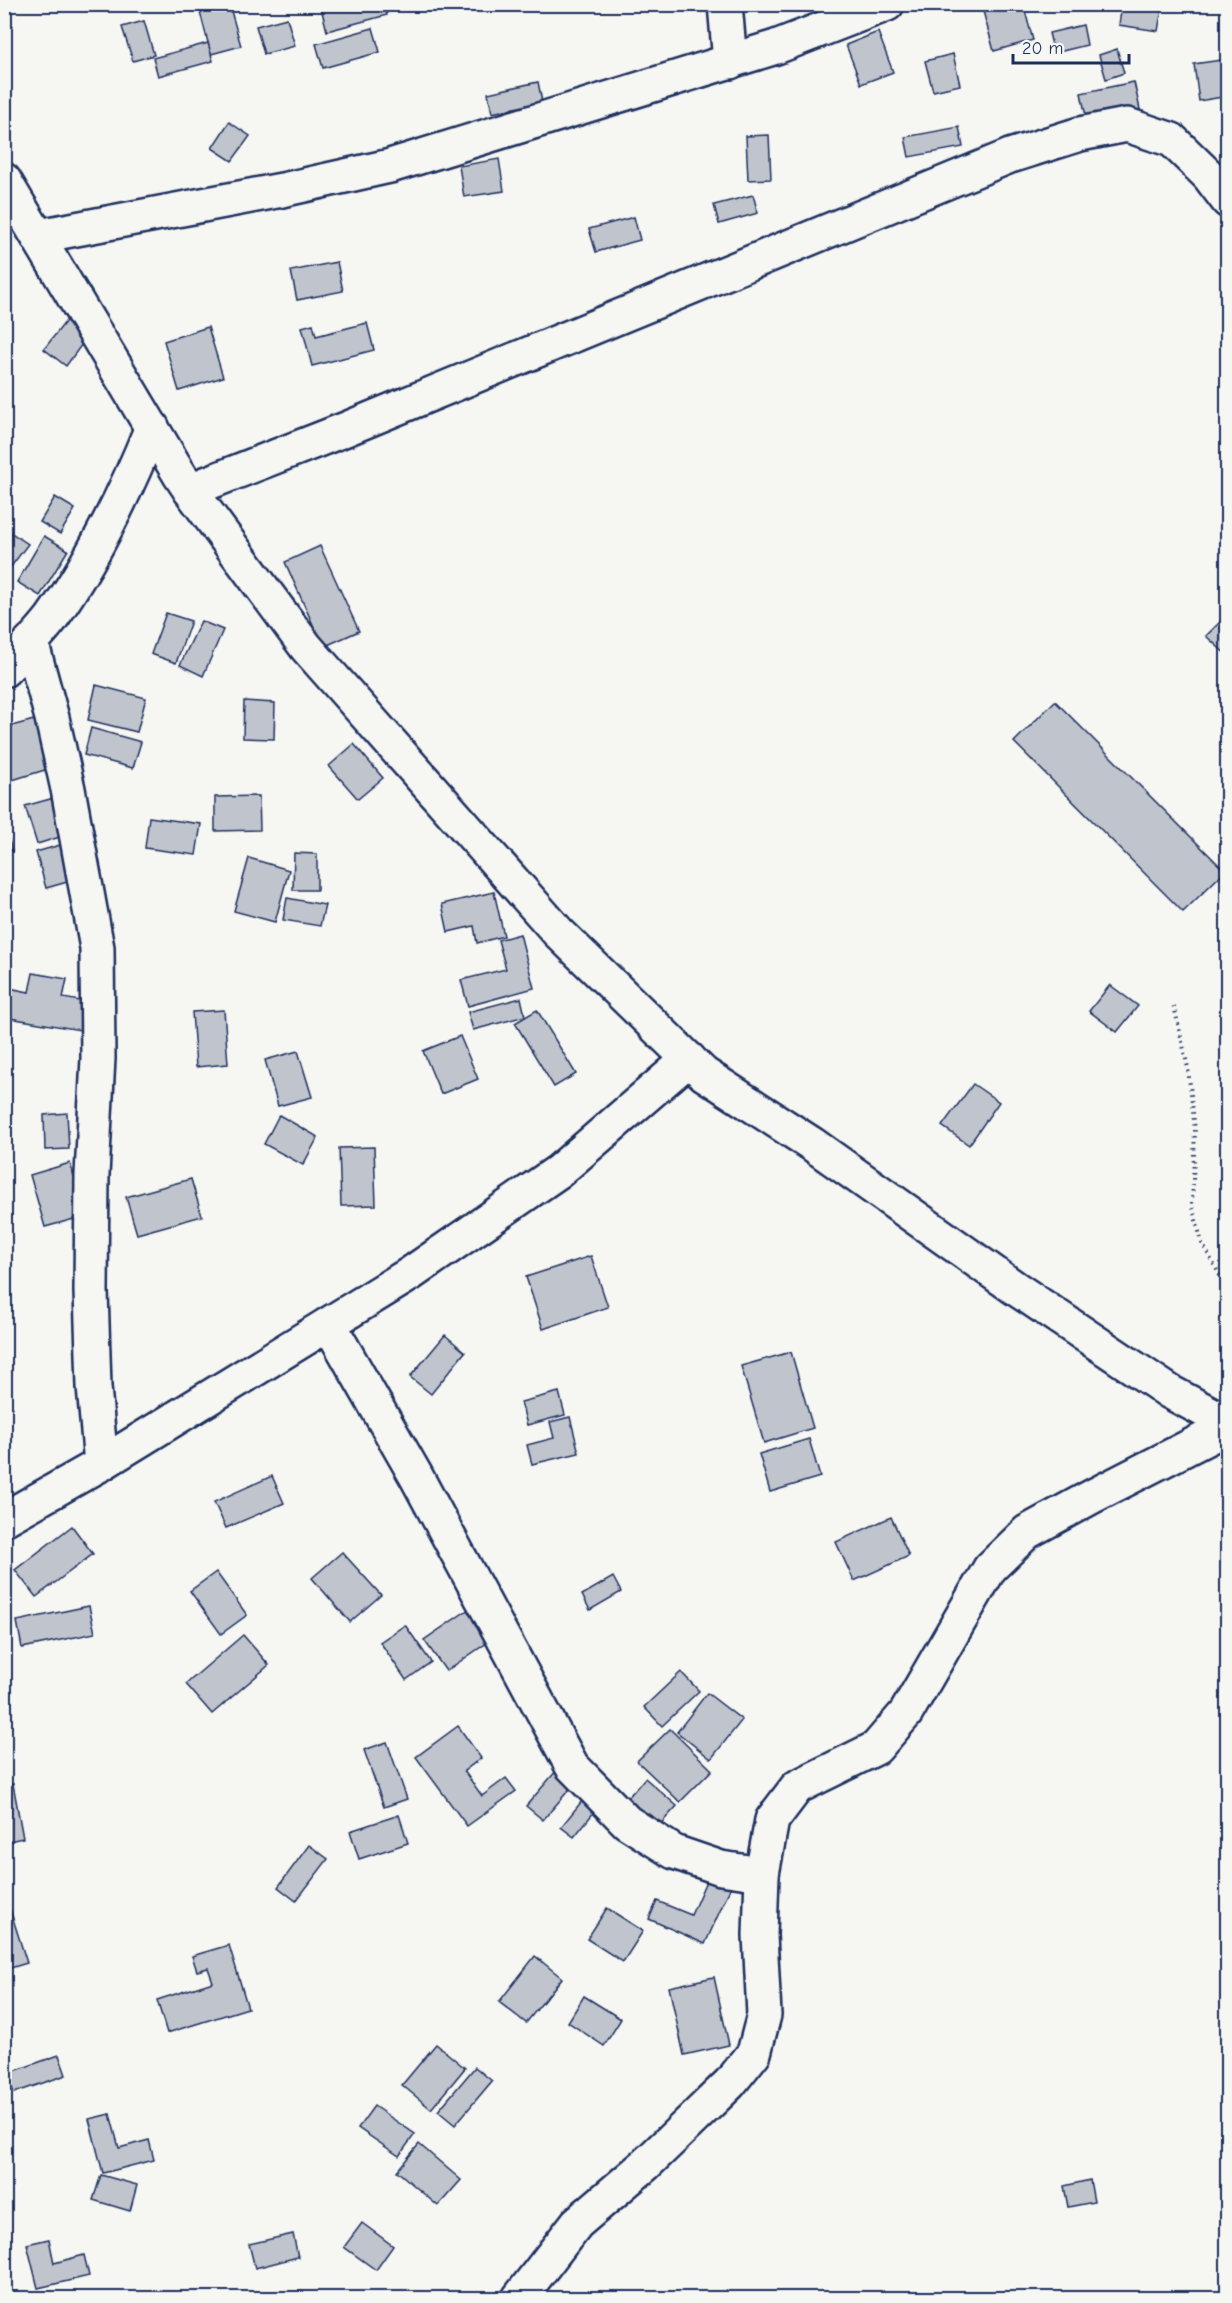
<svg xmlns="http://www.w3.org/2000/svg" width="1232" height="2303" font-family="'Comic Neue',sans-serif">
<style>
.building{fill:#c0c4cd;stroke:#1b2f5e;stroke-width:1.5}
.lines{fill:none;stroke-linecap:round;stroke-linejoin:round}
.street-casing{stroke:#1b2f5e;stroke-width:38}
.path{stroke:#1b2f5e;stroke-width:4;stroke-dasharray:1.5 4.5;stroke-linecap:butt}
.street{stroke:#f6f6f2;stroke-width:33}
</style>
<rect width="100%" height="100%" fill="#f6f6f2"/>
<filter id="ink" filterUnits="userSpaceOnUse"><feTurbulence type="fractalNoise" baseFrequency=".0167" numOctaves="2"/><feDisplacementMap in="SourceGraphic" scale="12" xChannelSelector="R" yChannelSelector="G"/><feConvolveMatrix kernelMatrix="1 2 1 2 8 2 1 2 1" color-interpolation-filters="sRGB"/></filter>
<g filter="url(#ink)">
<g class="building">
<polygon points="212,4 229,4 241,46 211,54 199,8"/>
<polygon points="333,4 384,4 387,15 327,31 321,8"/>
<polygon points="981,4 1023,4 1033,40 994,51"/>
<polygon points="1122,4 1162,8 1158,31 1119,25"/>
<polygon points="287,18 295,46 264,54 256,26"/>
<polygon points="144,21 154,55 133,61 122,27"/>
<polygon points="1083,25 1087,45 1054,53 1049,33"/>
<polygon points="373,28 380,52 323,68 316,44"/>
<polygon points="878,32 893,72 861,84 846,45"/>
<polygon points="208,43 213,61 158,76 153,58"/>
<polygon points="1117,49 1124,73 1106,79 1099,55"/>
<polygon points="953,54 960,85 933,91 925,61"/>
<polygon points="1228,59 1228,96 1199,101 1194,64"/>
<polygon points="538,82 542,102 492,113 488,93"/>
<polygon points="1134,82 1141,114 1088,126 1081,93"/>
<polygon points="229,122 250,136 232,161 212,148"/>
<polygon points="959,127 963,147 909,157 905,137"/>
<polygon points="769,135 771,179 748,180 746,136"/>
<polygon points="499,159 504,191 464,197 459,166"/>
<polygon points="753,195 758,213 719,224 714,205"/>
<polygon points="634,217 640,240 596,252 589,229"/>
<polygon points="337,262 343,291 297,300 291,271"/>
<polygon points="69,317 90,333 66,366 44,349"/>
<polygon points="367,323 374,350 312,366 302,327 313,324 316,336"/>
<polygon points="208,327 223,377 179,391 164,341"/>
<polygon points="55,497 75,509 60,534 40,522"/>
<polygon points="4,528 28,544 10,568 4,564"/>
<polygon points="44,536 68,550 40,596 17,582"/>
<polygon points="320,546 359,631 323,647 285,562"/>
<polygon points="166,613 191,621 176,663 151,654"/>
<polygon points="1228,614 1228,656 1206,636"/>
<polygon points="201,621 223,630 203,676 180,665"/>
<polygon points="96,685 146,698 137,732 88,720"/>
<polygon points="244,701 275,703 274,739 243,738"/>
<polygon points="1055,701 1225,871 1183,912 1014,742"/>
<polygon points="34,720 48,769 9,781 4,763 4,728"/>
<polygon points="91,728 141,742 133,768 84,755"/>
<polygon points="354,744 383,778 358,799 329,766"/>
<polygon points="61,796 73,833 37,844 25,806"/>
<polygon points="259,796 260,830 215,831 215,797"/>
<polygon points="149,817 201,824 196,855 145,848"/>
<polygon points="4,822 12,851 4,853"/>
<polygon points="67,843 78,879 46,888 36,852"/>
<polygon points="294,853 317,854 317,890 293,890"/>
<polygon points="249,858 289,870 275,922 234,911"/>
<polygon points="494,892 504,936 477,943 474,926 448,932 442,904"/>
<polygon points="287,898 325,905 320,926 283,920"/>
<polygon points="520,934 534,988 468,1006 461,980 506,969 498,940"/>
<polygon points="33,973 67,979 63,998 91,1003 86,1031 4,1017 4,987 29,992"/>
<polygon points="1110,985 1138,1006 1117,1032 1089,1011"/>
<polygon points="521,998 525,1016 473,1030 468,1012"/>
<polygon points="224,1010 228,1064 196,1067 192,1012"/>
<polygon points="537,1010 576,1074 554,1087 515,1023"/>
<polygon points="460,1036 478,1079 441,1094 423,1051"/>
<polygon points="298,1051 312,1097 278,1106 265,1060"/>
<polygon points="973,1084 999,1102 969,1145 942,1126"/>
<polygon points="67,1113 69,1149 45,1150 44,1115"/>
<polygon points="279,1115 318,1137 303,1165 264,1144"/>
<polygon points="374,1147 376,1205 341,1206 339,1148"/>
<polygon points="70,1163 85,1216 45,1227 30,1175"/>
<polygon points="191,1179 202,1216 137,1234 126,1197"/>
<polygon points="591,1256 608,1307 543,1329 526,1277"/>
<polygon points="445,1335 465,1352 431,1394 410,1377"/>
<polygon points="791,1352 813,1428 764,1443 741,1366"/>
<polygon points="559,1392 565,1415 527,1425 521,1402"/>
<polygon points="570,1417 579,1453 532,1464 527,1445 554,1438 550,1422"/>
<polygon points="809,1439 820,1477 770,1492 759,1454"/>
<polygon points="272,1476 284,1503 226,1528 214,1502"/>
<polygon points="891,1517 909,1556 854,1581 836,1542"/>
<polygon points="72,1526 93,1554 36,1597 15,1570"/>
<polygon points="342,1552 381,1595 350,1622 312,1578"/>
<polygon points="216,1572 247,1615 221,1634 190,1591"/>
<polygon points="613,1577 621,1592 590,1610 582,1595"/>
<polygon points="475,1605 497,1636 446,1671 424,1640"/>
<polygon points="89,1606 95,1633 22,1648 17,1621"/>
<polygon points="405,1625 431,1662 406,1680 380,1642"/>
<polygon points="243,1635 269,1665 212,1714 186,1684"/>
<polygon points="681,1672 699,1691 662,1726 644,1707"/>
<polygon points="707,1693 742,1720 711,1759 677,1732"/>
<polygon points="458,1726 481,1758 464,1771 482,1796 506,1778 516,1791 467,1826 416,1757"/>
<polygon points="670,1729 712,1770 680,1802 637,1761"/>
<polygon points="387,1742 407,1799 384,1807 364,1750"/>
<polygon points="557,1770 574,1784 543,1820 526,1806"/>
<polygon points="645,1778 677,1806 656,1829 625,1801"/>
<polygon points="13,1784 23,1838 4,1842 4,1786"/>
<polygon points="590,1791 603,1801 574,1837 561,1827"/>
<polygon points="399,1815 408,1843 359,1859 350,1831"/>
<polygon points="309,1845 328,1859 296,1901 278,1887"/>
<polygon points="710,1872 733,1882 705,1944 649,1919 657,1901 691,1915"/>
<polygon points="7,1900 27,1963 4,1970 4,1901"/>
<polygon points="607,1908 643,1931 623,1962 587,1939"/>
<polygon points="229,1945 248,2008 167,2033 157,2000 213,1982 208,1968 197,1971 192,1956"/>
<polygon points="535,1956 562,1978 526,2023 499,2002"/>
<polygon points="714,1977 729,2045 684,2055 669,1987"/>
<polygon points="584,1996 621,2019 604,2046 568,2022"/>
<polygon points="436,2044 465,2068 431,2109 402,2085"/>
<polygon points="59,2055 66,2075 14,2093 6,2074"/>
<polygon points="475,2067 492,2081 455,2125 438,2111"/>
<polygon points="374,2106 415,2134 399,2156 358,2128"/>
<polygon points="110,2114 119,2148 149,2140 154,2160 103,2173 89,2119"/>
<polygon points="419,2144 461,2180 438,2206 397,2171"/>
<polygon points="101,2175 137,2185 130,2211 93,2200"/>
<polygon points="1090,2180 1094,2202 1068,2207 1064,2186"/>
<polygon points="362,2223 393,2246 376,2270 344,2247"/>
<polygon points="293,2234 298,2257 255,2268 249,2244"/>
<polygon points="49,2239 54,2263 84,2255 89,2276 38,2288 27,2244"/>
</g>
<g class="lines">
<defs>
<g id="street">
<polyline points="725,4 730,62"/>
<polyline points="4,180 180,475 190,490 306,647 558,932 704,1074 812,1144 1015,1288 1170,1392 1228,1423"/>
<polyline points="39,236 282,190 390,166 776,47 887,4"/>
<polyline points="190,490 346,429 1010,156 1080,134 1127,125 1172,140 1209,176 1228,201"/>
<polyline points="31,641 52,718 68,789 97,948 98,1058 92,1175 91,1291 94,1387 101,1464"/>
<path d="M4,670C20,654 37,637 51,619C93,560 125,494 152,427"/>
<polyline points="329,1324 416,1476 572,1766 627,1822 674,1852 721,1868 762,1874"/>
<polyline points="4,1519 101,1464 410,1274 559,1171 689,1059"/>
<polyline points="519,2298 577,2223 645,2165 695,2117 730,2083 754,2053 764,2015 760,1935 762,1874 772,1820 797,1787 876,1748 906,1713 990,1568 1027,1532 1093,1496 1228,1427"/>
</g>
</defs>
<use href="#street" class="street-casing"/>
<polyline class="path" points="1174,1006 1188,1068 1195,1130 1192,1205 1202,1243 1228,1290"/>
<use href="#street" class="street"/>
</g>
</g>
<rect width="1232" height="2303" fill="none" stroke="#f6f6f2" stroke-width="24"/>
<rect x="12" y="12" width="1208" height="2279" fill="none" stroke="#1b2f5e" stroke-width="2" filter="url(#ink)"/>
<path d="M1013 54v9h116v-9" fill="none" stroke="#1b2f5e" stroke-width="3"/>
<text x="1022" y="54" font-size="18" fill="#1b2f5e" stroke="#f6f6f2" stroke-width="4.5" paint-order="stroke">20 m</text>
</svg>
